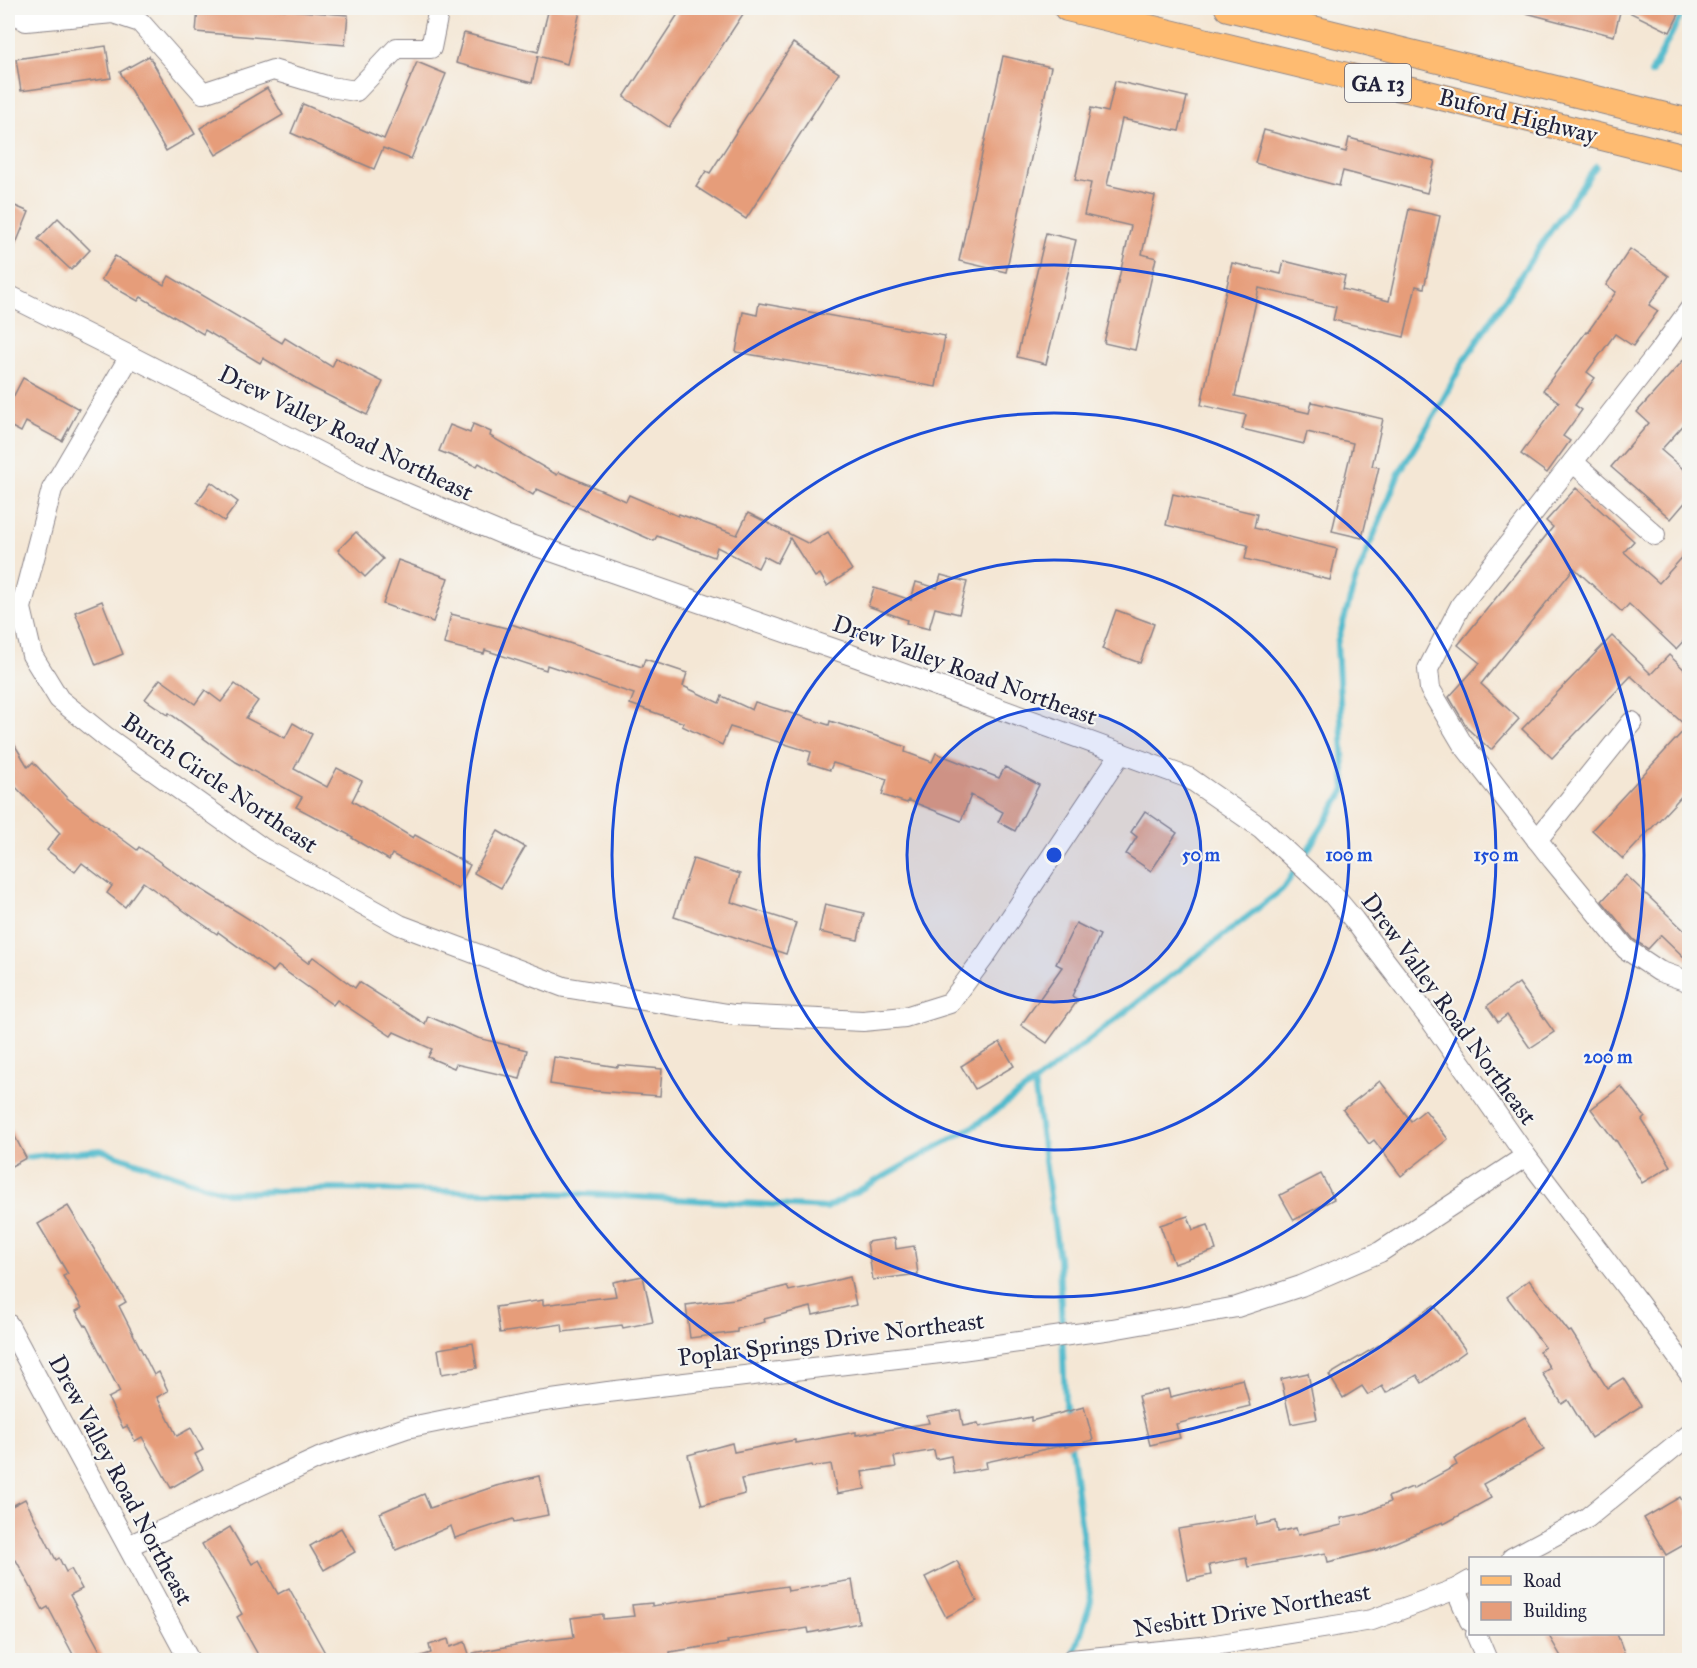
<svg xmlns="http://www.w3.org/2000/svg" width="1697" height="1668" font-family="'IM FELL Great Primer',serif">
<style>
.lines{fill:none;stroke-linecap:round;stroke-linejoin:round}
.stream{stroke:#50bacc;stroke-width:6}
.building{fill:#e69d7a}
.minor-casing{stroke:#8b8488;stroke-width:22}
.major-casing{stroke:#8b8488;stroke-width:28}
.minor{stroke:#fff;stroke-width:20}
.major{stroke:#febb71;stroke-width:26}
.ring{fill:none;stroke:#1d4ed8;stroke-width:3}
.labels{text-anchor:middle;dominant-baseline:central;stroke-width:4.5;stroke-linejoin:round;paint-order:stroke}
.shield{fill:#f6f6f2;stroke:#626272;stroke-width:1.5}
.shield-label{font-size:22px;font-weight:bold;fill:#22223b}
.street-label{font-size:24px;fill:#22223b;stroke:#f6f6f2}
.centre{fill:#1d4ed8;stroke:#f6f6f2;stroke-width:3}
.ring-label{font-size:18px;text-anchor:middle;font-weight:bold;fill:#1d4ed8;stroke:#f6f6f2;stroke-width:4.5;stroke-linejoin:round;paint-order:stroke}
</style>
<rect width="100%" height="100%" fill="#f6f6f2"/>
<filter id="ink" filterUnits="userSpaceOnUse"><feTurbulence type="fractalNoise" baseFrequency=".0167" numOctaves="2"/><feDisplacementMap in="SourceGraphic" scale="12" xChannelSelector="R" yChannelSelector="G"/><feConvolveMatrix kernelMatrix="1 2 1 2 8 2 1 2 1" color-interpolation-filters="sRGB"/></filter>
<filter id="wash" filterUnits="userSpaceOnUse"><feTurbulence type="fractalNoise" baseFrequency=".008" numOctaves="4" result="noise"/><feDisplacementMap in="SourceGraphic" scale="24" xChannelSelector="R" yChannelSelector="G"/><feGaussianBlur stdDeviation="1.35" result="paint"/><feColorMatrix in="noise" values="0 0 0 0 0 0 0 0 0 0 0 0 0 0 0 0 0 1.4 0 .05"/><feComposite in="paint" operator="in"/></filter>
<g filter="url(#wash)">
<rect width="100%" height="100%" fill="#f4e7d5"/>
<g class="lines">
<g class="stream">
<polyline points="1651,73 1685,8"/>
<polyline points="1034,1083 1059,1259 1065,1401 1068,1419"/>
<polyline points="8,1159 101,1150 227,1193 334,1189 586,1194 827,1208 976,1125 1034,1083 1284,888 1345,790 1337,644 1355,582 1399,473 1437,411 1462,364 1545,239 1596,166"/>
<polyline points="1070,1438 1091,1601 1073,1658"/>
</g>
</g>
<g id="blocks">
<g class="building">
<polygon points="198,8 264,8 348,15 345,45 196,32"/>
<polygon points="549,8 581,8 567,64 538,56 532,83 456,63 464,33 538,52"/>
<polygon points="682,8 747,8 669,127 624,97"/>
<polygon points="1527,8 1682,8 1670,32 1621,8 1614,36 1526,13"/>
<polygon points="793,43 839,73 746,219 696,187 706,171 710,173"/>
<polygon points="106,46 111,78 21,91 16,59"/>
<polygon points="149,56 195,134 166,151 120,72"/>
<polygon points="1003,56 1051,67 1006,272 959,261"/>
<polygon points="417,62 446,74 411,159 383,148 374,169 291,133 303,104 384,139"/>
<polygon points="1115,81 1187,97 1179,131 1122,119 1107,185 1155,196 1142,254 1156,258 1135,350 1104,343 1131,226 1084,215 1091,183 1075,180 1091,108 1108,112"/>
<polygon points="267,88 283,115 216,155 200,128"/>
<polygon points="1264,130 1346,152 1349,138 1435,161 1427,193 1343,171 1339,186 1255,163"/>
<polygon points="8,203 29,212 8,263"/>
<polygon points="1409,209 1440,216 1424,288 1416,286 1404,337 1333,320 1336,307 1259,288 1235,396 1309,413 1312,402 1383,419 1372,466 1379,467 1362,538 1332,531 1353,443 1307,432 1304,444 1242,429 1246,415 1201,405 1232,263 1281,274 1284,261 1345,276 1342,289 1389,301"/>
<polygon points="58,218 90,250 71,270 38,239"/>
<polygon points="1046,233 1076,240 1046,364 1017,357"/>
<polygon points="1630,249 1669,276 1649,305 1658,311 1633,346 1615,334 1587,372 1595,378 1575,405 1582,410 1563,436 1570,441 1547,473 1521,454 1559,402 1543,390 1586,332 1587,333 1616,292 1606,285"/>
<polygon points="115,256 164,285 169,276 282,343 285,338 332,367 336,358 383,382 367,415 313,388 263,358 260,363 205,330 203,334 141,297 138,301 101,280"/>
<polygon points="759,303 945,336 936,387 736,352 743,312 757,315"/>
<polygon points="1689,354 1689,419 1661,450 1689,474 1689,498 1671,519 1611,467 1649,423 1637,412"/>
<polygon points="23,378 79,409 62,441 26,422 21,432 8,425 8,407"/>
<polygon points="473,424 491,432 490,436 557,475 559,472 626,501 629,495 678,516 679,514 737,535 748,513 809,544 828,532 852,570 827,586 820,574 815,577 790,538 777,563 764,556 758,568 717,547 714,557 657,536 654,541 537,489 533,495 479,463 477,466 439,451 450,425 470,433"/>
<polygon points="211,482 238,502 224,521 197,502"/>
<polygon points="1576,488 1634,541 1624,552 1659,583 1689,550 1689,635 1676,649 1629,604 1622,612 1574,568 1481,684 1519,719 1491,750 1468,729 1449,697 1480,663 1458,645 1553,527 1546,521"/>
<polygon points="1173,494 1257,514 1254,528 1337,549 1330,580 1245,559 1248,545 1166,525"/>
<polygon points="356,532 383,559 365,577 338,550"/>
<polygon points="398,560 448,578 433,622 383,604"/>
<polygon points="941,575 967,582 959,614 935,608 929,629 906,623 907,620 868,606 874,588 911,600 916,582 937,588"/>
<polygon points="102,601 123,654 96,665 75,612"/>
<polygon points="1116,610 1154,624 1140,663 1102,649"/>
<polygon points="451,614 510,629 511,624 642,667 645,659 687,673 683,686 719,703 722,696 752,710 755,702 829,725 830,721 876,736 906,747 905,752 932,762 936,753 999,778 1005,767 1039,785 1015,831 998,822 1003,812 971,795 961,821 908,800 907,803 882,795 887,779 833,763 830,770 808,763 811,752 730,727 722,745 682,726 684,723 630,704 634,694 547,665 546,670 485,650 484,654 444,644"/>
<polygon points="1612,636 1651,674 1669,655 1689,674 1689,788 1623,859 1592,830 1687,727 1631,676 1552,758 1522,729"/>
<polygon points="160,679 195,704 205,690 221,702 235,684 258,701 246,718 285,738 293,723 312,734 294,769 327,787 337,768 362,781 352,801 413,838 415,835 470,865 458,889 392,854 389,860 352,838 353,837 296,807 302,797 236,762 169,713 168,715 145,699"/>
<polygon points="8,734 28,767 33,762 67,798 137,850 139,847 192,885 193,884 252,921 308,963 313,957 355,988 359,982 425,1024 428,1016 478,1038 527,1050 520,1079 456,1064 454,1068 428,1057 432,1049 394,1032 391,1036 337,1000 333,1005 278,966 273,972 218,932 217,934 143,882 125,907 107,893 112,886 82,863 75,872 47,850 60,833 8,779"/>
<polygon points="1145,811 1177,833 1151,871 1126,854 1137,837 1131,832"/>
<polygon points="498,831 525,847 501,888 474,873"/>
<polygon points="693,859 740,874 731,902 796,923 786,954 674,917"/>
<polygon points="1626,875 1689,935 1689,962 1661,935 1648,949 1634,940 1602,901"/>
<polygon points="825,904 864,913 858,940 819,932"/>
<polygon points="1076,923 1100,935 1072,996 1078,1000 1047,1043 1021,1025 1062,967 1056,964"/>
<polygon points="1519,983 1554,1032 1530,1048 1507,1015 1498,1022 1487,1006"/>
<polygon points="1000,1042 1014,1066 975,1089 961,1066"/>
<polygon points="554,1057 618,1067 618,1065 662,1069 660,1096 596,1091 550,1084"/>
<polygon points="1380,1081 1411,1121 1425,1110 1448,1139 1401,1176 1374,1140 1369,1144 1343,1110"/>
<polygon points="1621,1086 1645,1117 1642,1120 1671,1166 1642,1183 1616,1140 1615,1141 1591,1109"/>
<polygon points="8,1123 26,1158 8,1168"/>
<polygon points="1321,1174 1334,1199 1294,1220 1280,1195"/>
<polygon points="68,1206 126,1302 119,1306 154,1375 159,1372 168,1391 157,1397 177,1436 191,1428 203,1450 195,1454 203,1469 171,1488 142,1437 135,1441 127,1426 123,1428 108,1398 120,1392 86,1325 85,1326 76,1311 82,1308 63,1276 68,1274 38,1224"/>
<polygon points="1188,1216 1193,1230 1208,1225 1216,1250 1174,1264 1160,1225"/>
<polygon points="895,1238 896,1249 914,1246 918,1274 873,1280 867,1242"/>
<polygon points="643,1276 653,1322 623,1328 622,1325 563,1332 562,1324 500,1333 496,1307 543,1300 543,1305 616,1296 613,1282"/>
<polygon points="850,1277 856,1305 813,1315 811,1307 764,1319 765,1322 737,1329 737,1332 690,1338 686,1305 735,1299 787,1286 789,1291"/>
<polygon points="1529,1280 1569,1332 1571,1331 1607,1388 1623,1378 1641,1406 1591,1438 1568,1400 1562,1404 1542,1373 1550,1368 1539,1351 1545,1347 1507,1297"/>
<polygon points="1434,1305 1466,1351 1422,1383 1417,1375 1386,1393 1382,1386 1368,1395 1362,1386 1343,1398 1329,1375 1391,1338 1390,1336"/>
<polygon points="473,1343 477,1368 442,1374 438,1349"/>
<polygon points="1308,1373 1317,1419 1291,1424 1281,1379"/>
<polygon points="1243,1379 1250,1406 1176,1424 1180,1438 1150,1445 1138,1396 1168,1389 1170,1397"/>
<polygon points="1084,1407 1093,1440 1065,1447 1065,1445 986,1462 987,1468 954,1474 951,1456 936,1459 934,1450 894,1457 896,1467 862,1472 865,1489 837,1494 831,1464 812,1467 811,1465 741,1479 745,1494 702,1505 688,1455 732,1443 734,1452 795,1440 795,1443 856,1432 856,1435 929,1423 927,1416 960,1410 963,1426 978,1423 979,1427 1031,1417 1031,1421"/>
<polygon points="1525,1417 1544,1450 1483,1484 1491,1498 1444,1524 1443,1522 1377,1550 1328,1562 1326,1553 1248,1567 1246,1558 1209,1565 1211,1575 1188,1580 1178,1529 1256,1516 1257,1525 1276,1521 1278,1532 1296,1528 1298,1535 1342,1525 1341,1518 1365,1513 1390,1502 1388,1497 1412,1487 1413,1489 1457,1465 1454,1459"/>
<polygon points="539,1476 548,1515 514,1522 513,1519 455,1538 451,1526 396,1550 380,1513 424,1494 430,1508 496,1486"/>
<polygon points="1680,1497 1689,1513 1689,1542 1666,1555 1644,1518"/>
<polygon points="25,1499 56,1560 59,1558 66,1572 71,1569 82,1589 70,1595 105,1660 76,1660 48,1607 43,1610 16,1560 13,1562 8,1550 8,1508"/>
<polygon points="230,1527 252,1564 259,1560 278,1594 289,1588 329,1660 261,1660 237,1617 242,1614 202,1544"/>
<polygon points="341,1528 355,1552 324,1570 310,1546"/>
<polygon points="957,1561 977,1601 946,1617 925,1577"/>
<polygon points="852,1580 859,1623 809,1633 808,1628 727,1641 728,1643 670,1652 670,1656 629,1660 625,1660 624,1655 584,1660 474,1660 473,1653 536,1641 574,1637 571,1618 603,1614 603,1619 634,1616 632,1605 652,1603 652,1606 787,1586 788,1591"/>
<polygon points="1548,1634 1617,1634 1627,1660 1563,1660"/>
<polygon points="448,1639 450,1647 465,1642 471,1660 419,1660 418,1657 431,1653 429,1645"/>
</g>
</g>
</g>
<g filter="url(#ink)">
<use href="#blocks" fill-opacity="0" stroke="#8b8488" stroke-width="1.5"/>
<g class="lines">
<defs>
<g id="minor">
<polyline points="9,8 26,21 113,13 140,22 203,93 273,70 330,87 356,91 397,48 431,48 439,8"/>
<polyline points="8,295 130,356 365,476 505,535 857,657 1189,778 1261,828 1333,895 1354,920 1432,1022 1526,1156 1640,1305 1690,1374"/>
<polyline points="1690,309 1661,349 1461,605 1428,669 1430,689 1462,743 1553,860 1626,949 1659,971 1690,982"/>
<polyline points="130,356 52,489 21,608 32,655 59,699 106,737 262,848 400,925 564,987 734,1015 863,1021 905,1017 950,1003 985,956 1121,753"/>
<polyline points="1573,462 1655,535"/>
<polyline points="1537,840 1632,722"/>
<polyline points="8,1324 189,1660"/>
<polyline points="128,1546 319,1458 406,1428 524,1404 608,1392 940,1353 1112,1329 1237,1307 1301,1286 1380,1252 1526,1156"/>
<polyline points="1512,1558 1587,1518 1690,1434"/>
<polyline points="1456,1589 1470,1621"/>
<polyline points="1476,1634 1487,1660"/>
<polyline points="1071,1660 1202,1647 1372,1620 1456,1589 1470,1581"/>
</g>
<g id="major">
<polyline points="1067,8 1376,83 1417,91 1690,159"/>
<polyline points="1228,8 1690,122"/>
</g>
</defs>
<use href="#minor" class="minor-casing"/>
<use href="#major" class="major-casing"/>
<use href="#minor" class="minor"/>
<use href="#major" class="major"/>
</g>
</g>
<circle cx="1054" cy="855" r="147" fill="#1d4ed8" fill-opacity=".12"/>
<g class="ring">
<circle cx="1054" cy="855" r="147"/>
<circle cx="1054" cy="855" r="295"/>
<circle cx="1054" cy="855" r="442"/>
<circle cx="1054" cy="855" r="590"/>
</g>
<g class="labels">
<rect class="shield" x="1345" y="64" width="66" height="38" rx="4.5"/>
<g class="shield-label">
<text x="1378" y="83">GA 13</text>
</g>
<g class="street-label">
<text transform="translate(1518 116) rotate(14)">Buford Highway</text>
<text transform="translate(346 433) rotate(26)">Drew Valley Road Northeast</text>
<text transform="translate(965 670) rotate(20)">Drew Valley Road Northeast</text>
<text transform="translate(220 783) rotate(34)">Burch Circle Northeast</text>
<text transform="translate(1449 1009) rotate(54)">Drew Valley Road Northeast</text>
<text transform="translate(831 1339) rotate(-7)">Poplar Springs Drive Northeast</text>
<text transform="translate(121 1480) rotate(62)">Drew Valley Road Northeast</text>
<text transform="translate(1252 1610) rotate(-9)">Nesbitt Drive Northeast</text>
</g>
</g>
<circle cx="1054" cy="855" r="9" class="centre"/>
<g class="ring-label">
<text x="1201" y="861">50 m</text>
<text x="1349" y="861">100 m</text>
<text x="1496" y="861">150 m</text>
<text x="1608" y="1063">200 m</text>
</g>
<rect width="1697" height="1668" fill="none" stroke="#f6f6f2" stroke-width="30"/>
<rect x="1469" y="1557" width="195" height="78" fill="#f6f6f2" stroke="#a1a1a9" stroke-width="1.5"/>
<rect x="1481" y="1576" width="30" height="9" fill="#febb71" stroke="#a1a1a9" stroke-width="1.5"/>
<text x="1523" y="1587" font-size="18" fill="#22223b">Road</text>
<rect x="1481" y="1602" width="30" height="18" fill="#e69d7a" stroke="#a1a1a9" stroke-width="1.5"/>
<text x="1523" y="1617" font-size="18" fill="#22223b">Building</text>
</svg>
